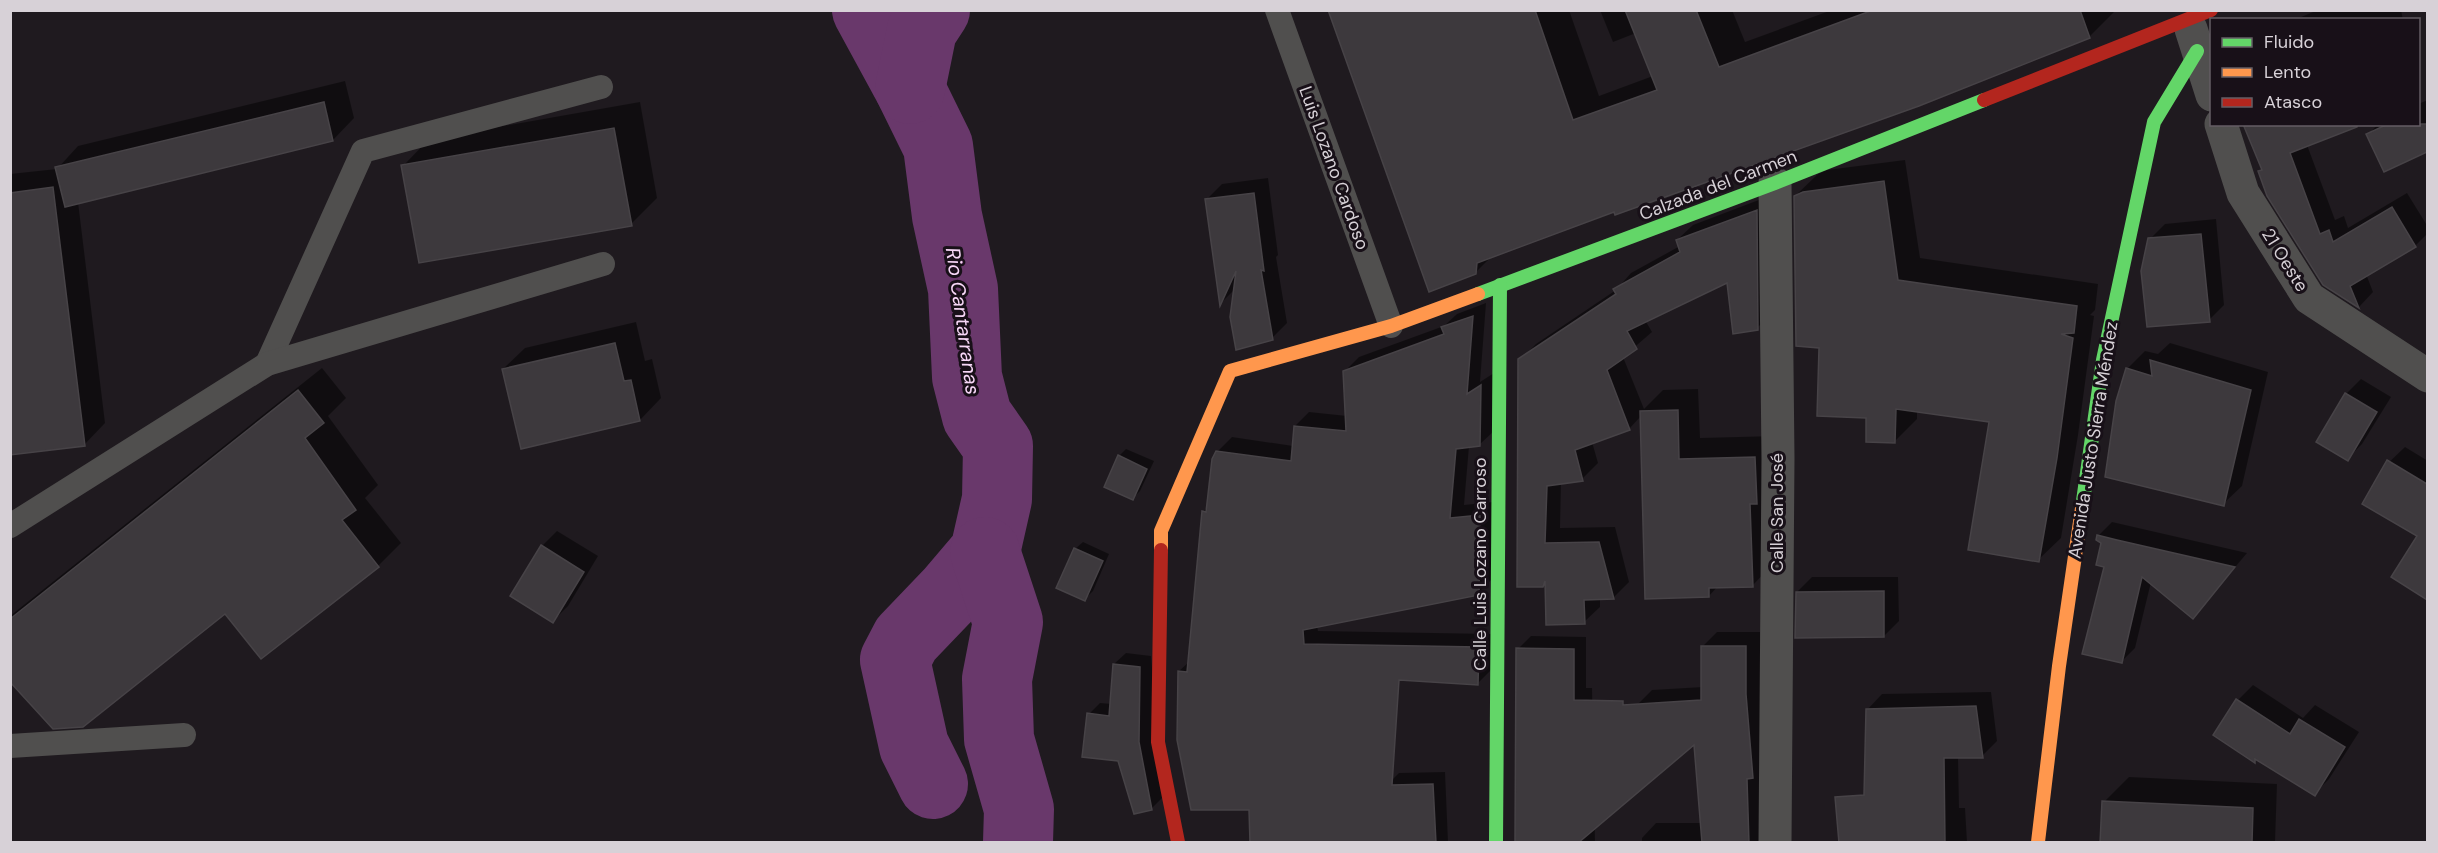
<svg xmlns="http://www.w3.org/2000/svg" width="2438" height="853" font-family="'DM Sans',sans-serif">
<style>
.shadow{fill:#0007}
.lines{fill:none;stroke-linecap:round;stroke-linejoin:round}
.river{stroke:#69386b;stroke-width:70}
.building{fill:#3d393d;stroke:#474347;stroke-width:1.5}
.lane{stroke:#504f4e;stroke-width:24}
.street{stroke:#504f4e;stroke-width:33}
.fast{stroke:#63d668;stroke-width:14}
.slow{stroke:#ff974d;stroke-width:14}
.jam{stroke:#b3261e;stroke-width:14}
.labels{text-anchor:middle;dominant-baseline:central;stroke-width:6;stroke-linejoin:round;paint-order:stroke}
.street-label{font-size:18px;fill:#d7d1d7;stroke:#181018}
.water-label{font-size:20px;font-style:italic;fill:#f7d7f7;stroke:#181018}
</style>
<rect width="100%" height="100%" fill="#1f1a1f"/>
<g class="shadow">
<polygon points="1329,10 1569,10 1599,96 1653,76 1636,33 1613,42 1600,10 1732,10 1745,42 1832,10 2115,11 2089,37 1493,255 1475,273"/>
<polygon points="2318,10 2401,10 2403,20 2294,20"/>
<polygon points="345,81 354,118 333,140 78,202 105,423 84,445 11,454 10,174 57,169 78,146"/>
<polygon points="2428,100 2428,150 2384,170 2368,135 2378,124 2418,124 2418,104"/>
<polygon points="640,102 657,198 631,224 403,166 429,139"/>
<polygon points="2245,124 2359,124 2307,145 2335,220 2344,216 2348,228 2407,193 2428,227 2428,233 2415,246 2366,274 2373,292 2359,307 2324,283 2260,172 2263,168"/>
<polygon points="1905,160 1920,258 2098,284 2095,310 2090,315 2094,316 2078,435 2061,538 2038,560 1991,420 1917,410 1917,419 1895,441 1868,416 1820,346 1795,196 1818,174 1827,170"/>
<polygon points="1268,178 1278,255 1276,257 1287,323 1272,338 1235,289 1221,303 1207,199 1222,184"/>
<polygon points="1772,195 1773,312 1757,328 1728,281 1645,320 1652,332 1623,357 1644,409 1663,390 1698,389 1700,438 1776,436 1773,564 1752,586 1718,586 1709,596 1641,416 1629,429 1592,442 1598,463 1582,479 1561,482 1560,528 1615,527 1629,582 1613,598 1600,598 1600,607 1584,622 1546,581 1542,585 1520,360 1536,344 1616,290 1631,273 1680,246 1677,240 1693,225"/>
<polygon points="2216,219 2224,305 2209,320 2150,239 2165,224"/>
<polygon points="1486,303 1480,382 1494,373 1494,431 1479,445 1469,446 1464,505 1493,502 1492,579 1478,593 1317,626 1318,631 1492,634 1492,669 1478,683 1354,679 1251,809 1179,671 1189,662 1203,512 1208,507 1217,452 1232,437 1293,446 1295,426 1309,412 1347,416 1345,371 1359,357 1444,326 1457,314"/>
<polygon points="636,322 645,361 652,359 661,398 640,420 503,369 525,348"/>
<polygon points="2170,343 2268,372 2242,486 2223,504 2127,369 2145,351 2158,354"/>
<polygon points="322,368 346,398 328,416 378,485 365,498 401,543 378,566 225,611 10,680 10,616"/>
<polygon points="2361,379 2391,397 2362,444 2347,459 2346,394"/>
<polygon points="2405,447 2428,461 2428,598 2393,577 2419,535 2385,466"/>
<polygon points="1126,449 1154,461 1140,491 1133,498 1119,456"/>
<polygon points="2112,522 2247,553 2193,617 2151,582 2135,648 2121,662 2102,543 2098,536"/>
<polygon points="557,531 598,556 568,606 553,621 542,546"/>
<polygon points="1083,542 1109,554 1093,591 1085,599 1075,549"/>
<polygon points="1812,577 1898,577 1899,621 1884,636 1797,592"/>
<polygon points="1717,632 1760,632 1763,842 1642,842 1642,838 1656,823 1702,823 1695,742 1637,705 1652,690 1703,687 1703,646"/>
<polygon points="1531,636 1586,637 1586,688 1592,688 1595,842 1516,842 1518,649"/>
<polygon points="1126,653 1151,656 1163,797 1152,808 1089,714 1100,703 1112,704 1114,664"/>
<polygon points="2253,685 2303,718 2315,705 2359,732 2329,779 2314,794 2256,759 2254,761 2215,735 2238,700"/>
<polygon points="1991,692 1997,741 1982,756 1958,757 1959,808 1965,808 1967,842 1886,842 1867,710 1882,694"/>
<polygon points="1445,772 1448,842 1388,842 1386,786 1399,773"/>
<polygon points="2129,777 2277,784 2275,842 2102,842 2104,802"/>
</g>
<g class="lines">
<g class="river">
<polyline points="867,10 910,89 938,146 947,216 963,289 967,377 977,416 998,446 997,499 985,552 951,592 906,639 895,660 914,746 933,784"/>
<polyline points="910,89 922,30 935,10"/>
<polyline points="985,552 1008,622 997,679 999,739 1019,809 1018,842"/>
</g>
</g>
<g class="building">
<polygon points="1328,10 1535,10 1573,120 1657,90 1625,10 1696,10 1719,67 1873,10 2080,10 2090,38 1919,106 1615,215 1614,212 1477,263 1476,274 1429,292"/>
<polygon points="324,102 333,141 65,207 55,167"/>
<polygon points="2243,124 2357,124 2357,127 2290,153 2320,234 2329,230 2333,242 2392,207 2416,247 2350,286 2359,308 2323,285 2267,196 2258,171 2262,170"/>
<polygon points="2388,124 2427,124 2427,152 2384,172 2366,134"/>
<polygon points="614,128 632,226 419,263 401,165"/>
<polygon points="1884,181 1898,280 2077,306 2074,333 2061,334 2073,338 2057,458 2039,562 1968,550 1989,422 1896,409 1895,443 1866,442 1866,418 1817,416 1819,348 1796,346 1794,196 1803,192"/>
<polygon points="53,187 85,446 10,455 10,193"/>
<polygon points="1254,193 1264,271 1261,270 1273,340 1236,350 1230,317 1236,271 1220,306 1205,199"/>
<polygon points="1757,210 1758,330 1733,334 1727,283 1627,331 1637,349 1607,370 1630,430 1575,450 1583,481 1547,486 1545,543 1599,542 1614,599 1584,600 1585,624 1546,625 1545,581 1543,587 1517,587 1518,359 1616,294 1613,289 1680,252 1676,240"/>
<polygon points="2201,234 2210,322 2147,327 2141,271 2148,238"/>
<polygon points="1473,316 1467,394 1481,385 1480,446 1456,449 1450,518 1480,515 1479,595 1303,630 1304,644 1479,647 1478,685 1399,680 1392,785 1433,784 1436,843 1250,843 1249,810 1191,810 1177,740 1178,671 1187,672 1202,511 1206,512 1212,459 1216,451 1291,461 1294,426 1346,431 1343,371 1444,334 1441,327"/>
<polygon points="615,343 624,381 631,380 640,421 521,449 502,369"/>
<polygon points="2150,360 2251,390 2224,506 2105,477 2116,401 2126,368 2152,376"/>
<polygon points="298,390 324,423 305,438 356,510 342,520 379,567 261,659 225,614 83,727 53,729 10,682 10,619"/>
<polygon points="2345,393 2377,412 2348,461 2316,442"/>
<polygon points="1678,410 1679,459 1755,457 1757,504 1750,504 1753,587 1709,588 1709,597 1645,599 1640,411"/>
<polygon points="1118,455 1147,469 1133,500 1104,487"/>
<polygon points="2387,460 2427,484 2427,600 2391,577 2417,536 2362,504"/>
<polygon points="2097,535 2117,540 2235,567 2193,619 2142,577 2122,663 2082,654 2104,567 2096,565 2101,543 2096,540"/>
<polygon points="541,545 584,572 553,623 510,596"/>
<polygon points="1074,548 1103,561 1085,601 1056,588"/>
<polygon points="1884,591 1884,637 1795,638 1796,592"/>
<polygon points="1701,646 1746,646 1746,694 1753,778 1747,779 1749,843 1702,843 1694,745 1578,843 1515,843 1516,648 1574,649 1574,700 1623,701 1623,705 1701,700"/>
<polygon points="1113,664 1140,667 1139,742 1152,810 1134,814 1118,761 1082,757 1087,713 1109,716"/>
<polygon points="2236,699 2290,734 2299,719 2345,747 2315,796 2255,759 2255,763 2213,735"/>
<polygon points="1976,706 1983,758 1944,758 1945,843 1839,843 1835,797 1864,795 1866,709"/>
<polygon points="2102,801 2253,808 2252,843 2100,843"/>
</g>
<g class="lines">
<g class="lane">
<polyline points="1277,10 1391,326"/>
<polyline points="267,364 363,151 601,87"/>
<polyline points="10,526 267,364 603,264"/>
<polyline points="10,746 184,735"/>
</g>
<g class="street">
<polyline points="2191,29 2212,95"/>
<polyline points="2221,124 2243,193 2309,298 2428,376"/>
<polyline points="1775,183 1778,458 1775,842"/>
</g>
<g class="fast">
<polyline points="1478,294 1775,183 1984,100"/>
<polyline points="2082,508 2103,360 2154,122 2197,51"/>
<polyline points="1496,842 1500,285"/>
</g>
<g class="slow">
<polyline points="1161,550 1161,531 1230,371 1391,326 1478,294"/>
<polyline points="2038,842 2059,666 2082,508"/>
</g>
<g class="jam">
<polyline points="1984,100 2211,10"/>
<polyline points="1161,550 1158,742 1178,842"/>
</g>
</g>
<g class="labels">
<g class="street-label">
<text transform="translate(1334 168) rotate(70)">Luis Lozano Cardoso</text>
<text transform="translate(1718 185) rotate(-21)">Calzada del Carmen</text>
<text transform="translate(2285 260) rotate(58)">21 Oeste</text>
<text transform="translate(2093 440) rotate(-81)">Avenida Justo Sierra Méndez</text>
<text transform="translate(1777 513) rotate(-90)">Calle San José</text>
<text transform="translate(1480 564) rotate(-90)">Calle Luis Lozano Carroso</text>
</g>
<g class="water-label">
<text transform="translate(963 321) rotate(82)">Rio Cantarranas</text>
</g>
</g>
<rect width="2438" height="853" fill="none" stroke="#d7d1d7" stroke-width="24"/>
<rect x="2210" y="18" width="210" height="108" fill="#181018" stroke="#645d64" stroke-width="1.5"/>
<rect x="2222" y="38" width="30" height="9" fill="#63d668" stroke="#645d64" stroke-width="1.5"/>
<text x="2264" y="48" font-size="18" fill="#d7d1d7">Fluido</text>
<rect x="2222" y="68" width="30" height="9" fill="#ff974d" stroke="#645d64" stroke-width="1.5"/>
<text x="2264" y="78" font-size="18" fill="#d7d1d7">Lento</text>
<rect x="2222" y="98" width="30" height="9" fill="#b3261e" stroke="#645d64" stroke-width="1.5"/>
<text x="2264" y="108" font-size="18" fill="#d7d1d7">Atasco</text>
</svg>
